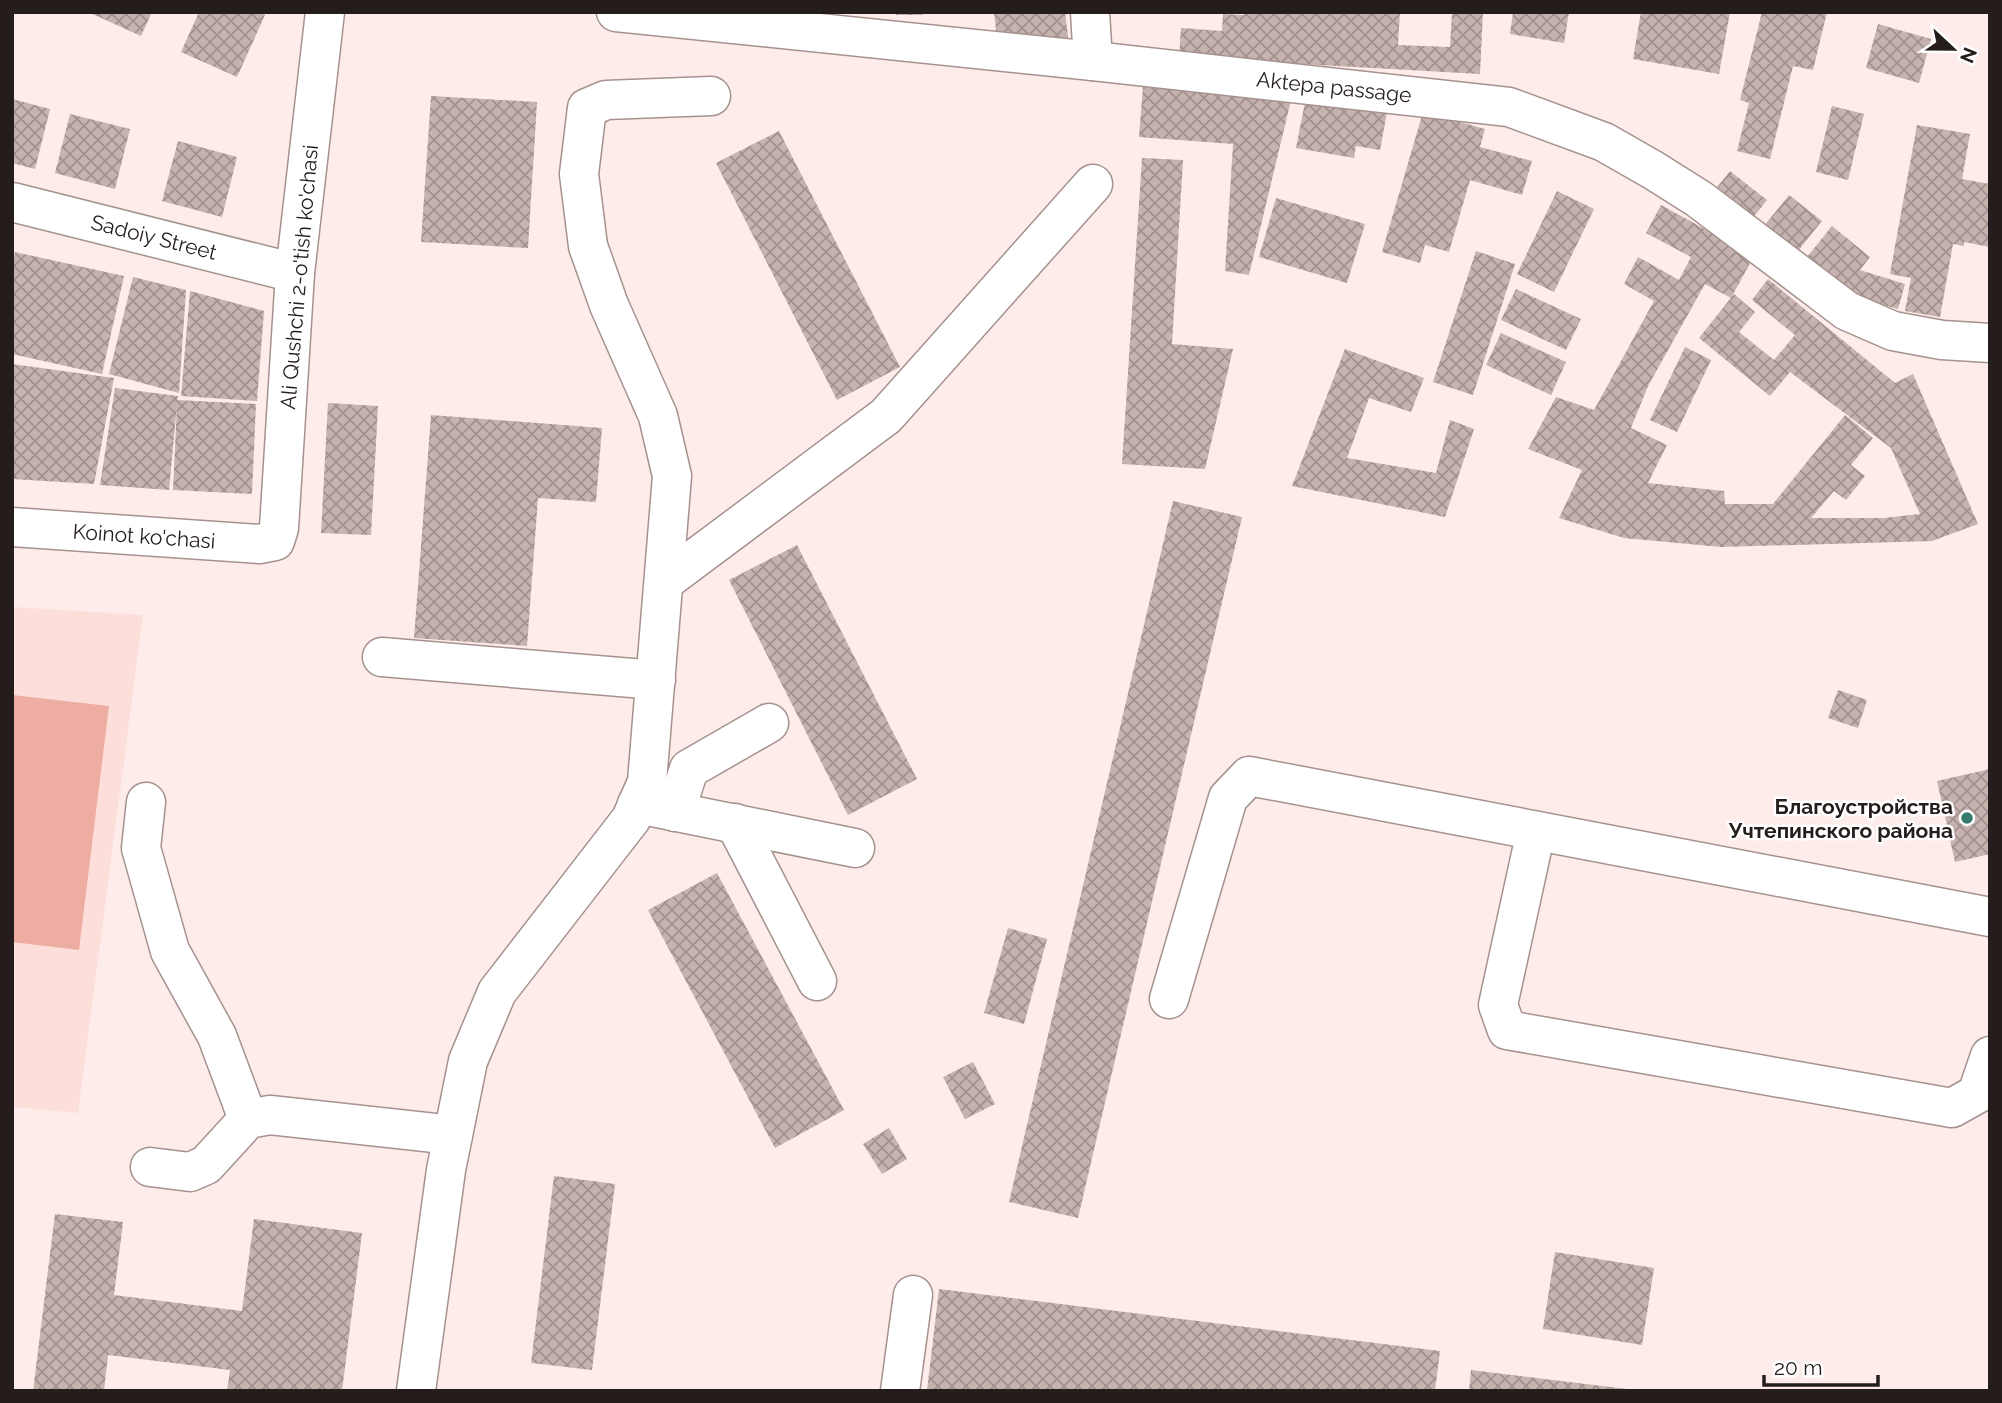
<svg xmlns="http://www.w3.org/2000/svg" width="2002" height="1403" font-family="Raleway,sans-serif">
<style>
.built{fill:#fcdfda}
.green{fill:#edada2}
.building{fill:url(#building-cross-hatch)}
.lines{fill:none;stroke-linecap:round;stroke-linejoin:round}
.minor-casing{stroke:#a5928f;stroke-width:41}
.minor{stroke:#fff;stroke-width:38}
.poi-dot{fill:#377b6f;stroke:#fff;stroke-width:2.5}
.labels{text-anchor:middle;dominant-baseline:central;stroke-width:5;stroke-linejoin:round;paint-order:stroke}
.street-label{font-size:21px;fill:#241d1c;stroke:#fff}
.poi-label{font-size:21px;font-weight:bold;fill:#241d1c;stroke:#fff;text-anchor:end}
</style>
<defs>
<pattern id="building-cross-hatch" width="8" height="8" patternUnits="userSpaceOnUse" patternTransform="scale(1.75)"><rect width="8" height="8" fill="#c6b3af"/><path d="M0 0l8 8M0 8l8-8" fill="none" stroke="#a1918e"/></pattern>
</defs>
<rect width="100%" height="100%" fill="#fdece9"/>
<polygon class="built" points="12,607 143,615 78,1113 12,1107"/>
<polygon class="green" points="12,695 109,706 79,950 12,942"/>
<g class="building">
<polygon points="88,12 152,12 141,36"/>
<polygon points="199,12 260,12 265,15 237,77 181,52"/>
<rect x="896" y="12" width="27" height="3"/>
<polygon points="994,12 1065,12 1069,45 997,39"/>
<polygon points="1244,12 1400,12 1398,45 1450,47 1452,12 1483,12 1480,74 1179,57 1181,28 1222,31 1223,14 1244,15"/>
<polygon points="1513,12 1569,12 1564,43 1510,34"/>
<polygon points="1641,12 1730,12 1719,74 1633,59"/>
<polygon points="1762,12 1827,12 1813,70 1793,66 1770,159 1737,151 1749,103 1740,100"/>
<polygon points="1878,24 1931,39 1919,83 1866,68"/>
<polygon points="1143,86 1292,96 1249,275 1225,271 1233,144 1139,137"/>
<polygon points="1307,92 1388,107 1380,150 1356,146 1354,158 1296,148"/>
<polygon points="431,96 537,102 528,248 421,242"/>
<polygon points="12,99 50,109 35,169 12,163"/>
<polygon points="1832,106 1864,114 1848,180 1816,172"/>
<polygon points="1423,112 1485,129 1480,147 1532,161 1522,195 1470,180 1449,252 1425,245 1420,263 1382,252"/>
<polygon points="70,114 130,129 115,189 55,173"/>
<polygon points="1917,125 1970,134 1962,179 1990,184 1990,247 1964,242 1964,246 1953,244 1940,317 1905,311 1911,278 1890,274"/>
<polygon points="779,131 900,367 837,400 716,163"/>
<polygon points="178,141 237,157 222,217 162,201"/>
<polygon points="1142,158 1183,160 1172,344 1233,349 1205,469 1122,464"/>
<polygon points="1730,171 1767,200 1752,219 1714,191"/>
<polygon points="1557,191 1594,209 1554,292 1517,274"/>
<polygon points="1789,195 1822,221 1793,257 1760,231"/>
<polygon points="1276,198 1365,224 1347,283 1259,257"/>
<polygon points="1661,205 1754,256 1731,298 1705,284 1648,386 1631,428 1667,445 1648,483 1724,491 1725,504 1773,504 1845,415 1873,438 1851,465 1865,476 1846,500 1834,491 1811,518 1883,518 1920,514 1891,448 1790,372 1770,396 1699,338 1734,294 1755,312 1739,332 1774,360 1795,335 1752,300 1768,279 1895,383 1913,374 1978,524 1932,541 1721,547 1624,538 1559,518 1582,470 1528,449 1556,397 1594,410 1654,301 1624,284 1638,257 1679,280 1691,257 1646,233"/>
<polygon points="1832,226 1870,257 1860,270 1905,284 1898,309 1841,293 1803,262"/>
<polygon points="1476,251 1515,264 1473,395 1433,382"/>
<polygon points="15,252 124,276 102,374 12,354 12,266"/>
<polygon points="133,277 186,290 179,393 109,374"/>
<polygon points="1516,289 1581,319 1566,350 1501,320"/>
<polygon points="190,291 264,311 257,401 181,396"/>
<polygon points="1501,333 1566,362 1551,395 1486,365"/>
<polygon points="1685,347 1711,360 1677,432 1650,420"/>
<polygon points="1345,349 1424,378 1411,412 1369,398 1347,458 1436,473 1450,420 1474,429 1445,517 1292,486"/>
<polygon points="12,364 114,378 94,484 12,479"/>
<polygon points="115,388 178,396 177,400 256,404 252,494 173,490 177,405 169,490 100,485"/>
<polygon points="328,403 378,406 371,535 321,533"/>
<polygon points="431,415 602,428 596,502 538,498 527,646 414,638"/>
<polygon points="1173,501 1242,517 1078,1218 1009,1202"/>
<polygon points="797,545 917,779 848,815 729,580"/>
<polygon points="1838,690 1867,700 1858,728 1828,718"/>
<polygon points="1990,769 1990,854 1955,862 1937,781"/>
<polygon points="717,873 844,1110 775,1148 648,910"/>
<polygon points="1008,928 1047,939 1024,1024 984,1013"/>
<polygon points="973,1062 995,1104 965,1119 943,1077"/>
<polygon points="889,1128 907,1159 882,1174 863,1144"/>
<polygon points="554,1176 615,1184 592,1370 531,1363"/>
<polygon points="55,1214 123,1222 114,1295 242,1311 254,1219 362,1233 342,1391 227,1391 230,1370 108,1355 104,1391 33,1391"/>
<polygon points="1555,1252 1654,1268 1642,1345 1543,1329"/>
<polygon points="939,1289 1440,1351 1435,1391 927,1391"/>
<polygon points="1471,1370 1627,1389 1627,1391 1469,1391"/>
</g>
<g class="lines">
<defs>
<g id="minor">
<polyline points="616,12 1093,61 1509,107 1604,142 1653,170 1699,199 1847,311 1893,331 1942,340 1990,343"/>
<polyline points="1090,12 1093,61"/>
<polyline points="12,202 295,273"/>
<polyline points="12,527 259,544 275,541 279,528 295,273 325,12"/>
<polyline points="665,581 886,416 1093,184"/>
<polyline points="382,657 656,680"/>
<polyline points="146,802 141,848 170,951 217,1036 248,1119"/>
<polyline points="637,804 855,848"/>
<polyline points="675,812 689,769 769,723"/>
<polyline points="735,823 817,981"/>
<polyline points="1536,831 1498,1005 1507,1030 1952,1108 1977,1094 1990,1056"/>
<polyline points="1169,999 1228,798 1249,776 1990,917"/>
<polyline points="150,1167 190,1172 206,1165 248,1119 270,1115 453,1135"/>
<polyline points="416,1391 446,1170 468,1061 497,992 631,819 647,782 672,476 658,416 609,305 588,246 579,174 587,108 606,100 711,96"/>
<polyline points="900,1391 913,1295"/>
</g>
</defs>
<use href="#minor" class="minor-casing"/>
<use href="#minor" class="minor"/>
</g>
<circle class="poi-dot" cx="1967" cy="818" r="7"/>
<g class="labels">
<g class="street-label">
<text transform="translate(1334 87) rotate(6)">Aktepa passage</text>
<text transform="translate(154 237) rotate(14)">Sadoiy Street</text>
<text transform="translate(299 277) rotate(-85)">Ali Qushchi 2-o'tish ko'chasi</text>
<text transform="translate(144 536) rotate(4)">Koinot ko'chasi</text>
</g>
<g class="poi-label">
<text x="1953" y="806">Благоустройства<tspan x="1953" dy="24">Учтепинского района</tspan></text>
</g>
</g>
<rect width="2002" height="1403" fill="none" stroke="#241d1c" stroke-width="28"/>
<g transform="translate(1953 49) rotate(112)" stroke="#ffffff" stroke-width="5" paint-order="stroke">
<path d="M0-5L12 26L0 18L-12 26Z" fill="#241d1c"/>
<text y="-10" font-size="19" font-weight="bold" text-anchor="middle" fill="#241d1c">N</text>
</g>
<path d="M1764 1375v10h114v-10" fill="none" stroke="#241d1c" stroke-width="3.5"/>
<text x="1774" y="1375" font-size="21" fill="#241d1c" stroke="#ffffff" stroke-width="5" paint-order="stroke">20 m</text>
</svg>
